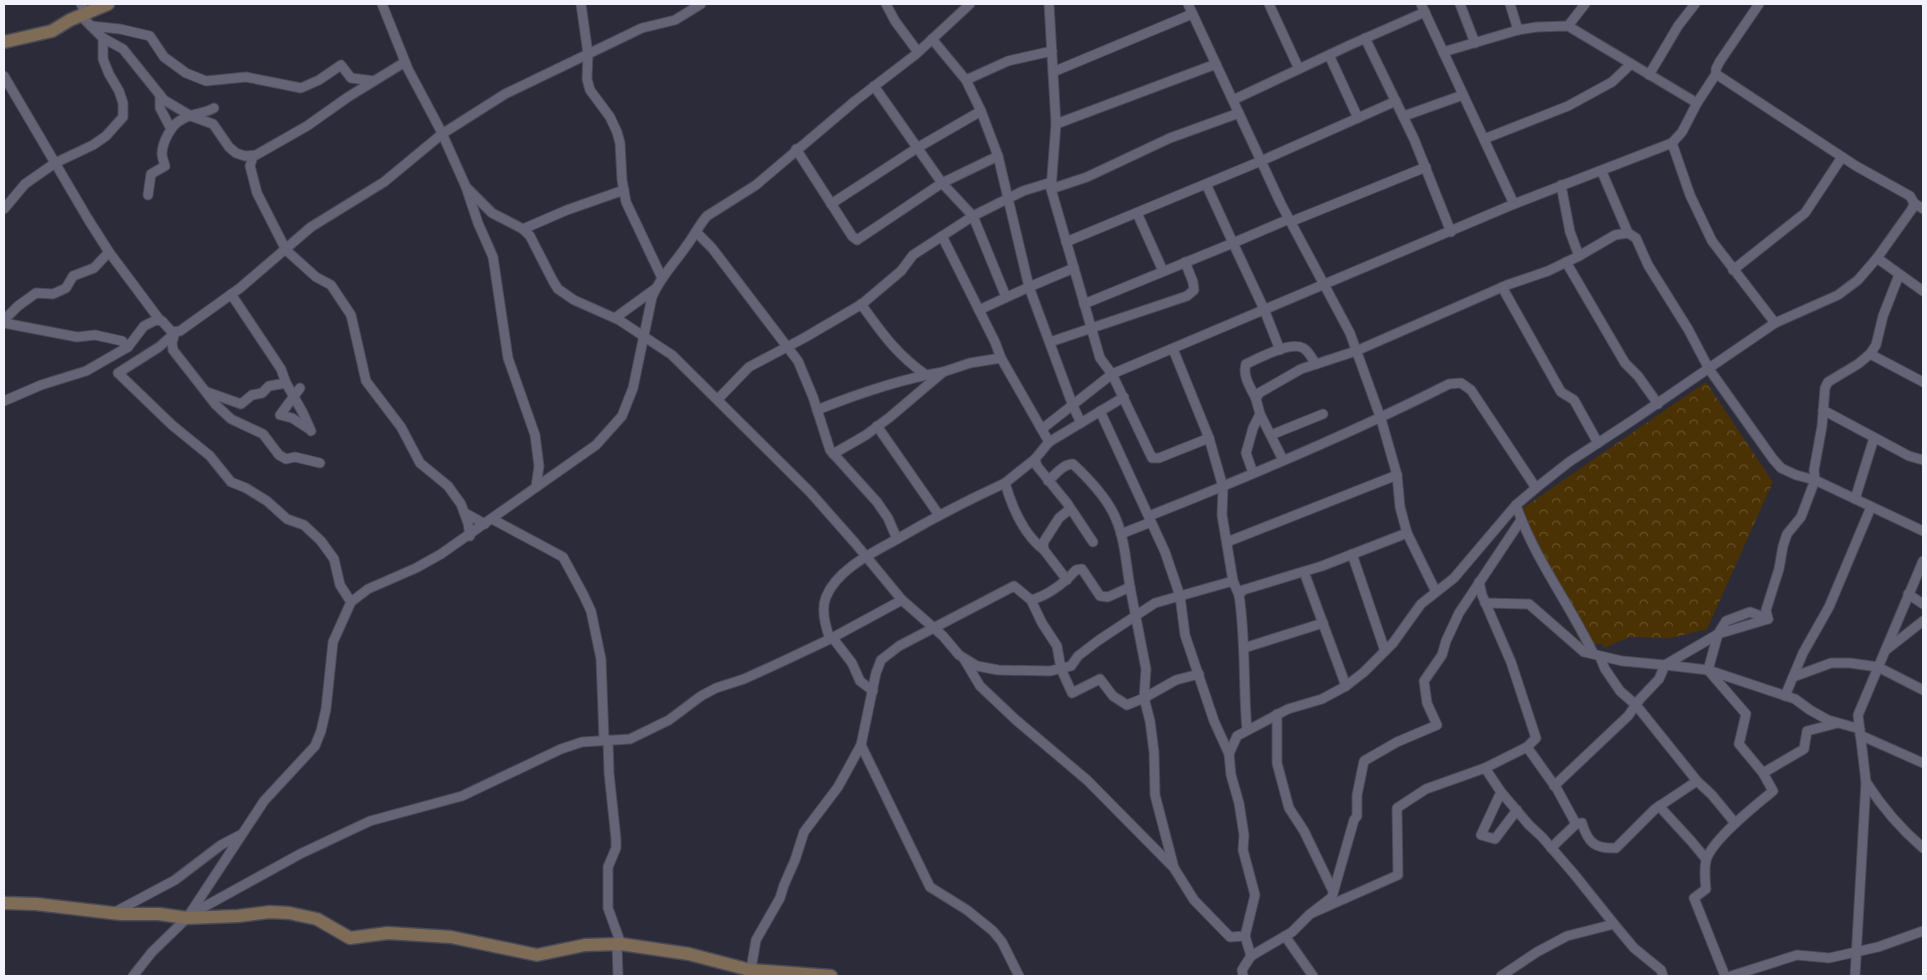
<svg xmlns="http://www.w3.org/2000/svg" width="1927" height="980" font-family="'Roboto Condensed',sans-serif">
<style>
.park{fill:url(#park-crowns)}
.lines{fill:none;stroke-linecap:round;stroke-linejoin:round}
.street-casing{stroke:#4a4956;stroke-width:11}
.secondary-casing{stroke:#4a4956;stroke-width:15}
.street{stroke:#656476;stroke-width:9}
.secondary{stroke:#7e6c57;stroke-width:12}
</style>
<defs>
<pattern id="park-crowns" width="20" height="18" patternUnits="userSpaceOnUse" patternTransform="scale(1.25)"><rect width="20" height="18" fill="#4b3205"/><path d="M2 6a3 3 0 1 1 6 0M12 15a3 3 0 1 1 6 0" fill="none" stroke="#65502a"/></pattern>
</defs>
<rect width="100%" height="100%" fill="#2c2b3a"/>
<polygon class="park" points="1706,382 1773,482 1707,629 1671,638 1629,637 1604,648 1601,643 1584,648 1514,514"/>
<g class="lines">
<defs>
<g id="street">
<polyline points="81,4 86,14"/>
<polyline points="382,4 408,69 441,131 466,187 478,223 493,257 508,358 535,435 539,466 536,487"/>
<polyline points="581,4 588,54 587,79 590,90 610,117 617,132 620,143 622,180 626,202 662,278"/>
<polyline points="886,4 895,21 918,52"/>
<polyline points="1049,4 1056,124 1051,189 1100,358 1112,374 1152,458 1159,458 1209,438"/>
<polyline points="1188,4 1281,204 1350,333 1381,419 1397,475 1400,507 1407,533 1436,592"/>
<polyline points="1269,4 1299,69"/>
<polyline points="1421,4 1514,204"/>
<polyline points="1460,4 1475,43"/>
<polyline points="1510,4 1518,30 1537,27 1568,26 1697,103"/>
<polyline points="81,16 103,38 123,49 164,100 191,116 213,124 229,147 236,153 245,156 256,155 307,126 348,97 405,62"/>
<polyline points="91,26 120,29 150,36 164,57 186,73 206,81 246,77 301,88 319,80 341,65 351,78 374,81"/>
<polyline points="1568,26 1585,4"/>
<polyline points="1365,38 1414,139 1451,232"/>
<polyline points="932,39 966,80 981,111 998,156 1029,287 1074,268"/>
<polyline points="1443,52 1518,30"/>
<polyline points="1329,55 1358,118"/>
<polyline points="1053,72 1192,14"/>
<polyline points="1649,75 1678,26 1695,4"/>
<polyline points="4,76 88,219 109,252 159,319"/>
<polyline points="966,80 1008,61 1052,51"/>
<polyline points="160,95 160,108 171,129"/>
<polyline points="1233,100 1350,45 1425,12"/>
<polyline points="1404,116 1463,95"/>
<polyline points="1056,124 1216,64"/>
<polyline points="1484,139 1568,106 1612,82 1631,64"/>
<polyline points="1672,143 1690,195 1712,241 1775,323"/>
<polyline points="796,149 852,236 857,240 942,183 874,86"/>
<polyline points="253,156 250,166 257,193 286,250 316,277 331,285 351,315 366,381 401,427 420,463 448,486 461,504 468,523 470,536"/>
<polyline points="998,156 942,183 973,216 1006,297"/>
<polyline points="1602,172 1628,233"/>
<polyline points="1561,185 1570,232 1579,256"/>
<polyline points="466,187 492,213 523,229 530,236 553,281 558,289 574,300 619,320 672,355 810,492 855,543 902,600 943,636 959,655 977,666 998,670 1050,671 1071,666 1078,656 1099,640 1155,603 1233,581 1239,595"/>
<polyline points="1051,189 1087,177 1170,138 1239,113"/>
<path d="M148,195L151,174L165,166C164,162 162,158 162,154C162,143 171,125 181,120C191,113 204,114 214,108"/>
<polyline points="1914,203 1923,209"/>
<polyline points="831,204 917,148 981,111"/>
<polyline points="4,209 25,184 55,163 93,145 106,136 123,117 123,103 119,91 109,74 103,59 103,38"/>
<polyline points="1137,213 1163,271"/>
<polyline points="1290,222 1426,167"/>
<polyline points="523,229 567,210 624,190"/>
<polyline points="696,232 712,248 798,361 813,397 830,450 877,502 888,518 897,539"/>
<polyline points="942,236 995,342 1001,358 1049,442"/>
<polyline points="1066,242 1261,161 1396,101"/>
<polyline points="1877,258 1923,291"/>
<polyline points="1566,262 1625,363 1638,376 1658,404"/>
<polyline points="1733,270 1805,213 1842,157"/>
<polyline points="1502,287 1561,392 1574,400 1598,443"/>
<polyline points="231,294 281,369 286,383"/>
<path d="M861,304C882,333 896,354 926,375"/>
<polyline points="1084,304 1233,243 1206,184"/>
<polyline points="979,310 1029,287 1073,406 1081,423"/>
<polyline points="615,318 655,289"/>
<polyline points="4,320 18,306 36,293 53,294 66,288 73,276 94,268 109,252"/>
<polyline points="4,323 77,337 95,335 122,341 128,347"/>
<polyline points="175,332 172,343 173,350 216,405 231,419 263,434 279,455 286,459 295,457 320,463"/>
<polyline points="176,332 159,347 118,373 172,425 210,456 231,482 246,488 267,501 287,519 304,525 321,541 334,559 340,585 351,602"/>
<polyline points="1050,342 1187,296 1194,290 1193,282 1185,262"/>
<polyline points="1173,349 1209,438 1223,487 1222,515 1233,581"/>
<polyline points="1280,350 1264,309 1233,243 1289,219"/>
<polyline points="1870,354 1923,382"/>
<polyline points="300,388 280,415 292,418 309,429"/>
<polyline points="207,392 241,404 252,395 262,393 269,386 286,383 303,413 311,431"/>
<polyline points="718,399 749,367 804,338 862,304 901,271 913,255 973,216 1023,191 1052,182"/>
<path d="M1256,399C1251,388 1242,376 1246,364C1259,358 1290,341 1303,348C1309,351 1312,359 1316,364"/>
<polyline points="4,401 41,385 86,371 128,347 144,326 156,320 162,321 172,332 180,331 240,288 311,227 384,182 442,134 505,94 642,28 675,20 701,4"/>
<path d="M817,410C857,394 900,379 943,372"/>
<polyline points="1823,410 1909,456 1923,460"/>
<polyline points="1100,411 1165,552 1180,596 1185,635 1214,721 1229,754"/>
<polyline points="1260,414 1283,460"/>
<polyline points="877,426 939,515"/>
<polyline points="1042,429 1112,374 1514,204 1672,143 1682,132 1697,103 1716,74"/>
<polyline points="1271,435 1323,414"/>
<polyline points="833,454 866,435 890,417 943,372 970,363 1001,358"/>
<polyline points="1035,459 1037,466 1067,503 1093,542"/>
<polyline points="1253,473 1246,453 1253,428 1260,414 1256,399 1259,393 1301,369 1356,351 1507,285 1548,271 1579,256 1615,235 1628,233 1636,238 1648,265 1688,329 1709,369 1773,459 1781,468 1796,475 1815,480 1923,531"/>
<path d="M1048,481C1056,474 1063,464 1073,464C1089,479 1108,499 1116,519C1125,540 1126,564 1130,587"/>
<polyline points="1855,499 1874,438"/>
<path d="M1516,505C1534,558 1569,603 1593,653"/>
<polyline points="465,513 485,524"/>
<path d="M1149,516C1250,476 1352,433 1449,384L1461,383L1471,390L1536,488"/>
<polyline points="492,519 563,557 583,594 591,611 601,659 604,740"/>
<polyline points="1121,534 1151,522"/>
<polyline points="1227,542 1397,475"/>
<path d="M1044,550C1024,535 1012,507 1005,483L1035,459L1049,442L1124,397"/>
<polyline points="1352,554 1385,651"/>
<polyline points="1304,572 1346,686"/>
<polyline points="1067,580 1044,550 1043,543 1059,518 1070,509"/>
<polyline points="1479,582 1482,595 1511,662 1536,738 1527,747 1557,789 1576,824"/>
<polyline points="1908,594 1923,604"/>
<path d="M1031,600C1049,595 1064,583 1076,570L1082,569L1100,596L1108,597L1130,587L1146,669L1144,698L1150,721L1154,752L1155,795L1174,868L1194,900L1230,937L1245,936"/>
<polyline points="1485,603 1529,604 1584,652 1622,661 1665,665 1718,634 1726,621 1750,612 1768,619"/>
<polyline points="1768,619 1766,610 1779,569 1783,546 1787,534 1801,517 1815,480 1814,470 1822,426 1825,388 1828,382 1858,364 1870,354 1876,345 1883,316 1899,275"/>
<polyline points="832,637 852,663 860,681 873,691"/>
<path d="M830,639C826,628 821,609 826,597C837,569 874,552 899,538C933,518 968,500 1005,483"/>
<polyline points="1244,648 1323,623"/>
<polyline points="1886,650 1923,621"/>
<polyline points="1600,657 1605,669 1620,691 1636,705 1697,781 1712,795 1735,823"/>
<polyline points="964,659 980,686 1016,720 1087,780 1174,868"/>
<polyline points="1708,670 1746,714 1739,744 1763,773 1804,749 1807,731 1838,723"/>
<polyline points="1708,670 1718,634 1768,619"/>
<polyline points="1793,677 1831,663 1850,663 1878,667 1923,690"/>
<polyline points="1785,696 1803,653 1829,607 1871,507"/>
<polyline points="1277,714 1277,763 1289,808 1304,831 1333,891"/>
<path d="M1247,730C1243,685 1246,640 1239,595L1243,590L1322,566L1407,533"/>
<polyline points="1860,735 1923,763"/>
<polyline points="608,740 609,773 616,839 616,848 608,867 608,908 621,944"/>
<polyline points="861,745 930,887 967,910 993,931 1002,942 1019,976"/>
<polyline points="1485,768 1527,747"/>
<path d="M1866,782C1882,807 1901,829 1923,848"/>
<polyline points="1554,786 1628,716 1640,699 1659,679 1665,665 1708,670 1795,699 1810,710 1828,720 1860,729"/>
<polyline points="1501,792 1529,825 1542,837 1574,874 1614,924 1634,948 1661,970 1663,976"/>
<polyline points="1659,806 1692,842 1706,859"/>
<path d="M1576,824L1582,823C1588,843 1595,849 1616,848L1655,809L1697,781"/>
<polyline points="1551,848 1576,824"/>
<polyline points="113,913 175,880 221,845 240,835"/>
<polyline points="193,913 300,854 370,821 462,796 561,749 582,742 630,739 669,720 701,696 716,688 744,679 777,664 830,639 902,600"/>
<polyline points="1310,914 1332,897 1354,820 1357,816 1357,795 1364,761 1397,742 1437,725 1427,703 1424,681 1442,655 1446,641 1459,613 1521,520"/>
<polyline points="1285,936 1313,976"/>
<polyline points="617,944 618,976"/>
<polyline points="1251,956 1292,932 1310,914 1398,875 1397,808 1426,789 1485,768 1501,792 1481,835 1495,839 1517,810"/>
<polyline points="750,975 756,940 780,898 784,885 795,860 804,832 838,787 861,745 876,673 881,660 899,646 1014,586 1031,600 1042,623 1057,646 1061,669 1072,693 1100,679 1113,696 1127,705 1144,698 1176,680 1199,674"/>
<path d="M133,976L152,952L187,918L264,801L315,746L321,731L326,709L333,642L351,602L368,589L416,568L441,554L596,445L622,416L633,388L652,297C660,277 675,263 687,245C694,236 699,225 707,216L756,185L855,101L915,55L970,4"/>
<polyline points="1243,976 1242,970 1251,956 1245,936 1255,895 1243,850 1244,835 1239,803 1231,775 1229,754 1237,736 1288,709 1322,699 1346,686 1364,672 1393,643 1421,604 1454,578 1516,505 1536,488 1569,462 1633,420 1775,323 1838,295 1858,280 1877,258 1912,209 1914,203 1910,196 1856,166 1716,74 1716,69 1720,61 1759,4"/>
<polyline points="1501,976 1537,952 1567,936 1614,924"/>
<path d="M1725,976L1694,898L1706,889C1705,880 1704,870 1706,861C1710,841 1757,804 1773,791L1763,773"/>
<polyline points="1731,976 1797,955 1829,958 1878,947 1923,931"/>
<polyline points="1855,976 1866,782 1858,715 1923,561"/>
</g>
<g id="secondary">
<polyline points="4,42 52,31 70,20 108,4"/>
<polyline points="4,903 36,904 121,914 159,914 187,918 238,916 270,912 289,913 317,919 350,938 388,933 451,937 537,955 585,945 621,944 689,954 750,970 831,976"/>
</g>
</defs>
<use href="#street" class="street-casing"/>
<use href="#secondary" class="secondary-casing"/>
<use href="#street" class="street"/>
<use href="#secondary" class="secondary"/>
</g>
<rect width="1927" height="980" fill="none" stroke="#f2f2fc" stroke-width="10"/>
</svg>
